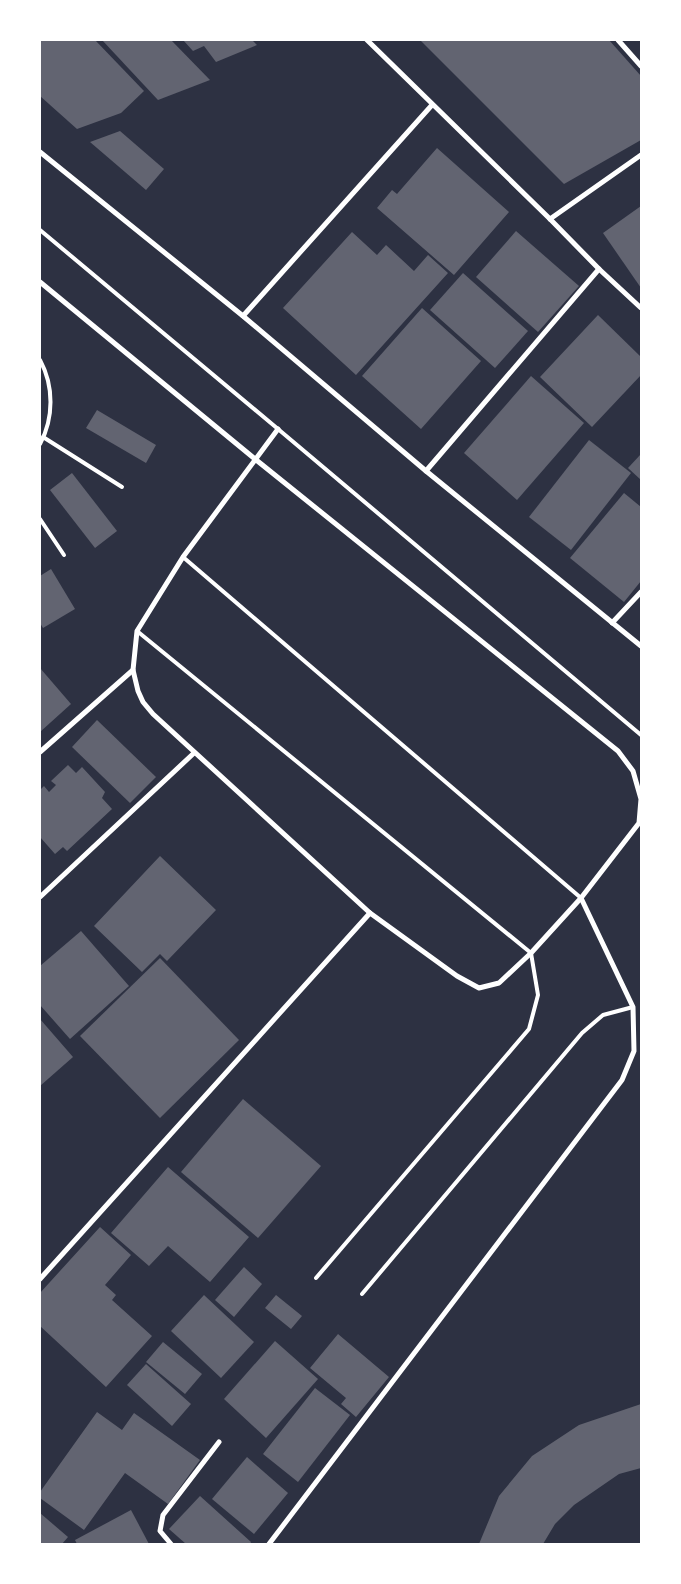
<svg xmlns="http://www.w3.org/2000/svg" width="681" height="1584" font-family="Figtree,sans-serif">
<style>
.building{fill:#626471}
.lines{fill:none;stroke-linecap:round;stroke-linejoin:round}
.service{stroke:#fff;stroke-width:4}
.minor{stroke:#fff;stroke-width:5}
</style>
<rect width="100%" height="100%" fill="#2d3142"/>
<g class="building">
<polygon points="40,40 95,40 144,91 121,113 77,129 40,96"/>
<polygon points="102,40 171,40 210,80 158,100"/>
<polygon points="183,40 252,40 257,45 216,62 204,46 193,51"/>
<polygon points="420,40 609,40 641,76 641,140 564,184"/>
<polygon points="120,131 164,169 146,190 90,142"/>
<polygon points="437,148 509,212 454,275 377,208 392,190 397,194"/>
<polygon points="641,206 641,288 603,233"/>
<polygon points="516,231 579,286 538,332 476,277"/>
<polygon points="352,232 377,255 386,245 414,271 428,255 448,273 356,375 283,308"/>
<polygon points="463,273 528,331 495,368 430,310"/>
<polygon points="422,308 481,361 421,429 362,376"/>
<polygon points="598,315 641,357 641,375 592,427 540,377"/>
<polygon points="531,376 584,423 517,500 464,453"/>
<polygon points="97,410 156,445 146,463 86,428"/>
<polygon points="589,440 631,473 571,550 529,517"/>
<polygon points="641,454 641,480 628,468"/>
<polygon points="72,473 117,531 95,548 50,490"/>
<polygon points="624,493 641,507 641,581 624,602 570,558"/>
<polygon points="51,569 75,609 43,628 40,623 40,576"/>
<polygon points="40,668 71,704 40,732"/>
<polygon points="97,720 156,777 130,803 72,747"/>
<polygon points="68,765 76,773 82,767 105,792 102,798 112,809 67,851 63,847 55,854 40,837 40,790 44,786 49,792 56,785 51,781"/>
<polygon points="160,856 216,910 167,961 160,954 142,972 94,926"/>
<polygon points="81,931 129,986 70,1039 40,1005 40,966"/>
<polygon points="160,958 239,1040 160,1118 80,1036"/>
<polygon points="40,1019 73,1057 40,1086"/>
<polygon points="243,1099 321,1166 258,1238 181,1172"/>
<polygon points="168,1167 249,1237 210,1282 168,1246 149,1266 111,1233"/>
<polygon points="100,1227 131,1255 105,1285 116,1295 112,1300 152,1336 106,1387 40,1326 40,1293"/>
<polygon points="244,1267 262,1284 234,1317 215,1300"/>
<polygon points="204,1295 254,1342 221,1378 171,1331"/>
<polygon points="276,1295 302,1316 291,1329 265,1308"/>
<polygon points="338,1334 389,1377 356,1417 341,1404 346,1398 310,1368"/>
<polygon points="275,1341 318,1379 266,1438 224,1399"/>
<polygon points="163,1342 202,1374 185,1394 146,1362"/>
<polygon points="146,1364 191,1404 172,1426 127,1385"/>
<polygon points="315,1388 350,1415 298,1482 263,1454"/>
<polygon points="641,1404 641,1468 619,1474 574,1505 555,1524 543,1544 479,1544 499,1496 532,1456 579,1425"/>
<polygon points="97,1412 122,1430 134,1413 200,1460 168,1504 125,1473 84,1530 40,1498 40,1492"/>
<polygon points="247,1457 288,1493 254,1534 212,1499"/>
<polygon points="200,1496 251,1542 250,1544 186,1544 169,1529"/>
<polygon points="131,1510 149,1544 77,1544 75,1540"/>
<polygon points="40,1513 68,1537 62,1544 40,1544"/>
</g>
<g class="lines">
<g class="service">
<polyline points="40,230 278,429 641,735"/>
<path d="M40,360C54,386 54,418 40,444"/>
<polyline points="43,437 122,487"/>
<polyline points="40,519 64,555"/>
<polyline points="183,557 581,898"/>
<polyline points="137,631 531,953 538,995 529,1029 316,1278"/>
<polyline points="362,1294 582,1033 603,1015 633,1007"/>
</g>
<g class="minor">
<polyline points="367,40 550,219 599,269 641,308"/>
<polyline points="618,40 641,66"/>
<polyline points="40,152 243,316 426,471 641,646"/>
<polyline points="550,219 641,155"/>
<polyline points="40,282 255,459 618,751 633,771 641,799 639,823 581,898 531,953 499,983 479,988 457,976 370,913 153,714 143,702 138,691 133,670 137,631 183,557 278,429"/>
<polyline points="243,316 432,105"/>
<polyline points="426,471 599,269"/>
<polyline points="612,623 641,592"/>
<polyline points="40,752 133,670"/>
<polyline points="40,897 194,753"/>
<polyline points="40,1279 370,913"/>
<polyline points="171,1544 160,1531 163,1515 219,1442"/>
<polyline points="269,1544 622,1080 634,1051 633,1007 581,898"/>
</g>
</g>
<rect width="681" height="1584" fill="none" stroke="#ffffff" stroke-width="82"/>
</svg>
